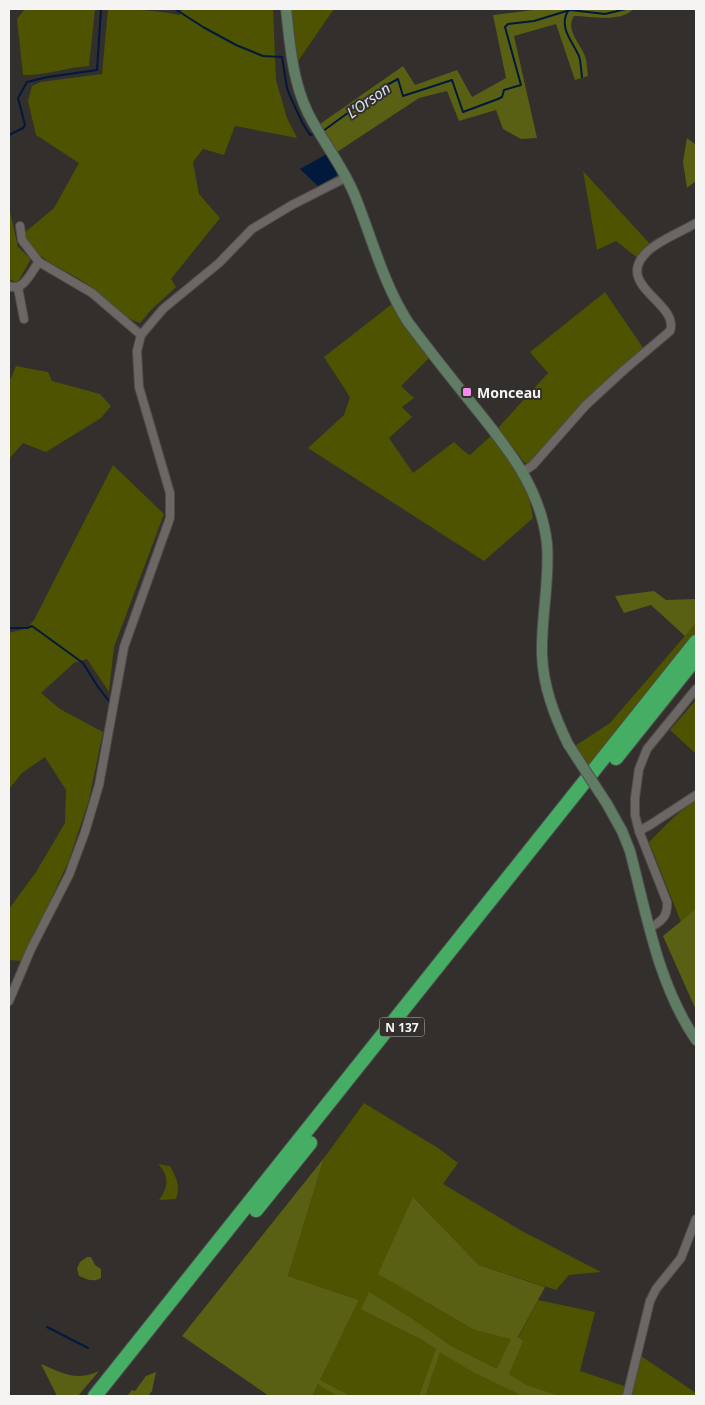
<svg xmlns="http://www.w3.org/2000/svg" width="705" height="1405" font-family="'Noto Sans',sans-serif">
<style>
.green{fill:#4d5300}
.forest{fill:#5a6013}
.water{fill:#00193d}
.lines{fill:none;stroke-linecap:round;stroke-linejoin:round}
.stream{stroke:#00193d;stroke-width:2}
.street-casing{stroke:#4f4c4a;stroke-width:10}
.secondary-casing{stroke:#4f4c4a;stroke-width:12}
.highway-casing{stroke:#4f4c4a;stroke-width:16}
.street{stroke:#6b6765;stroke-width:8}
.secondary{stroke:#607c65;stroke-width:10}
.highway{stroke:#46ae64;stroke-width:14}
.secondary-bridge-casing{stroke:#4f4c4a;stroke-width:12;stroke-linecap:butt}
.secondary-bridge{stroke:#607c65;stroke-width:10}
.poi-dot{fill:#f788ec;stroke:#322f2d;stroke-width:2}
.labels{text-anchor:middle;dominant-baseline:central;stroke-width:4;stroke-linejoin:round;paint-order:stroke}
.shield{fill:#322f2d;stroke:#bbb9b7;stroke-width:1}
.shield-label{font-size:12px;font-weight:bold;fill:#f6f4f2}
.poi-label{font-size:14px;font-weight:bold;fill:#f6f4f2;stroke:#322f2d;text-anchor:start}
.water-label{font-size:15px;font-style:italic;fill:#d5e1f1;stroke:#322f2d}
</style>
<rect width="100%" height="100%" fill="#322f2d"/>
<g class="green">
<path d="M25,9H95L89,66C67,67 45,76 23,75L17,19Z"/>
<path d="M108,9C133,9 155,10 179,15L183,9H273L276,80L287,118L297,138L235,126L224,155L203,149L193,162L199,194L220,218L171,279L176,287L151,310L140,323C120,317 107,298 90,286C62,266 43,267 23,234L54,208L79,163L36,135L28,101L32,86L41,82L102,74Z"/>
<polygon points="291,9 334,9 298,61"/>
<polygon points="583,171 651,245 639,259 616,241 597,250"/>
<polygon points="9,207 18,247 31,259 19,280 16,282 9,279"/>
<polygon points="605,292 644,349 585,401 530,463 525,463 498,428 548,373 530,352"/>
<polygon points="392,304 429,358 401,386 414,398 402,407 412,417 389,438 413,473 454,442 465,452 470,455 493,434 511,460 529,496 533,518 484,561 308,448 344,415 350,397 324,357"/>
<polygon points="16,366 48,372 52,381 100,394 111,406 101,418 46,452 23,443 9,459 9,382"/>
<polygon points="113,465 164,514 114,647 109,692 87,659 74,663 41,693 60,709 103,732 89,800 68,863 22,961 9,960 9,909 36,872 65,823 66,790 45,757 22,773 9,789 9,633 27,628 34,620"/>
<polygon points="696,623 696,635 588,765 575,746 610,723"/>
<polygon points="696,700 696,754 670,730"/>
<polygon points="696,799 696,909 681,922 649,842 673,818"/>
<polygon points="364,1103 438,1148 458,1163 443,1184 522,1231 601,1272 569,1275 556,1290 479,1265 413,1197 517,1340 538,1300 595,1312 580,1371 627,1387 624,1396 312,1396 359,1300 288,1276 324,1158"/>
<path d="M158,1164L170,1166C176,1177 181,1186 176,1199L159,1200C168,1188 170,1176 158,1164Z"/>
<polygon points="641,1356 696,1393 696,1396 631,1396"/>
</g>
<g class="forest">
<path d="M541,9H633C622,23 590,16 574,16C565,30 580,43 585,56C587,62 587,70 588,76L575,80L556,24L514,36L537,138L521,139L503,129L496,110L459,121L447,91L419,98L337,152L320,124L403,66L415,85L457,70L472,97L506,78L493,15Z"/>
<polygon points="687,138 696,145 696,181 687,188 683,162"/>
<polygon points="654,591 666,600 696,599 696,623 685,636 651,605 624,613 615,596"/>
<polygon points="696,909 696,1010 663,936"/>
<polygon points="324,1158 288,1276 359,1300 320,1380 350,1396 337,1396 318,1384 312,1396 269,1396 182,1336"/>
<polygon points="413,1197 479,1265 545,1287 518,1337 523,1341 509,1374 526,1385 559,1396 523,1396 471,1371 440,1352 425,1396 419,1396 436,1349 421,1339 361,1309 369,1292 411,1318 451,1346 497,1369 511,1339 475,1330 378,1274"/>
<path d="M87,1257H91L95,1265L101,1269V1278C93,1283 87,1279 79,1276L77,1268L80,1262Z"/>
<path d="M41,1364C63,1373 75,1382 99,1371L78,1396H57Z"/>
<polygon points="156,1372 152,1391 148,1396 127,1396 132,1390 135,1391 146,1376"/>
</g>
<polygon class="water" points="327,154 338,173 336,176 318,186 300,169"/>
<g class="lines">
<g class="stream">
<polyline points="175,9 203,27 236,45 263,56 282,57 287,88 290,96 302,122 310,135 316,133"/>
<path d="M568,11C558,27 573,42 579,56C581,62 581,70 582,77"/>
<polyline points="323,131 385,86 398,79 403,96 452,80 463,112 498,99 502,97 504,90 521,85 505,27 508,24 534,21 570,10 605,14 626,9"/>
<polyline points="9,135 23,128 25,125 18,98 27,82 48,77 97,70 101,9"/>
<polyline points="9,628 27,628 32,626 83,663 98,687 109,701"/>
<polyline points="47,1327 88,1348"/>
</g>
<defs>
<g id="street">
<polyline points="20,226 22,240 39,262"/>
<path d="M9,286C24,292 30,273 39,262L92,293L141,335"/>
<polyline points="18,288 24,319"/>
<path d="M523,472L533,465L586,405L624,370L670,331C680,302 610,285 649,250C662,239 681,232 696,223"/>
<polyline points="639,831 650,825 696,795"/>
<path d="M650,928C662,921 668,916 667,902L639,831L635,815V798L639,769L647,749L696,689"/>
<polyline points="9,1001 31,949 69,875 85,832 99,785 124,647 170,518 170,493 139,387 137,351 141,335 163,309 219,263 252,229 292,205 347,177"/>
<polyline points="627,1396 650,1301 656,1289 681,1258 696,1219"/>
</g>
<g id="secondary">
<path d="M286,9C290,44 292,80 308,113C322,141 343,166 355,196C372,238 383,283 408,322C429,350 451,378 473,405C507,447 541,488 547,544C550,580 541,617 542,654C543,686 554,715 568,744"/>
<path d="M607,804L622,831L630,851C647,916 658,984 696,1040"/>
</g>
<g id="highway">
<polyline points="616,758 696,658"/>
<polyline points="256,1210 310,1143"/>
<polyline points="95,1396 696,642"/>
</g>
</defs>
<use href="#street" class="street-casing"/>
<use href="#secondary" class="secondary-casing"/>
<use href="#highway" class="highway-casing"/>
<use href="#street" class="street"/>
<use href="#secondary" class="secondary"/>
<use href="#highway" class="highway"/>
<defs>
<polyline id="secondary-bridge" points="568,744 607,804"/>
</defs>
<use href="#secondary-bridge" class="secondary-bridge-casing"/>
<use href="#secondary-bridge" class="secondary-bridge"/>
</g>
<rect class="poi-dot" x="462" y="387" width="10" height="10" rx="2.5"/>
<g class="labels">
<rect class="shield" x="379.5" y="1017.5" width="45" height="19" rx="4"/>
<g class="shield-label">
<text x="402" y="1027">N 137</text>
</g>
<g class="poi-label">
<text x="477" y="392">Monceau</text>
</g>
<g class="water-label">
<text transform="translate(368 100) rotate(-35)">L’Orson</text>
</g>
</g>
<rect width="705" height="1405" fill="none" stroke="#f6f4f2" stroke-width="20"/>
</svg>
